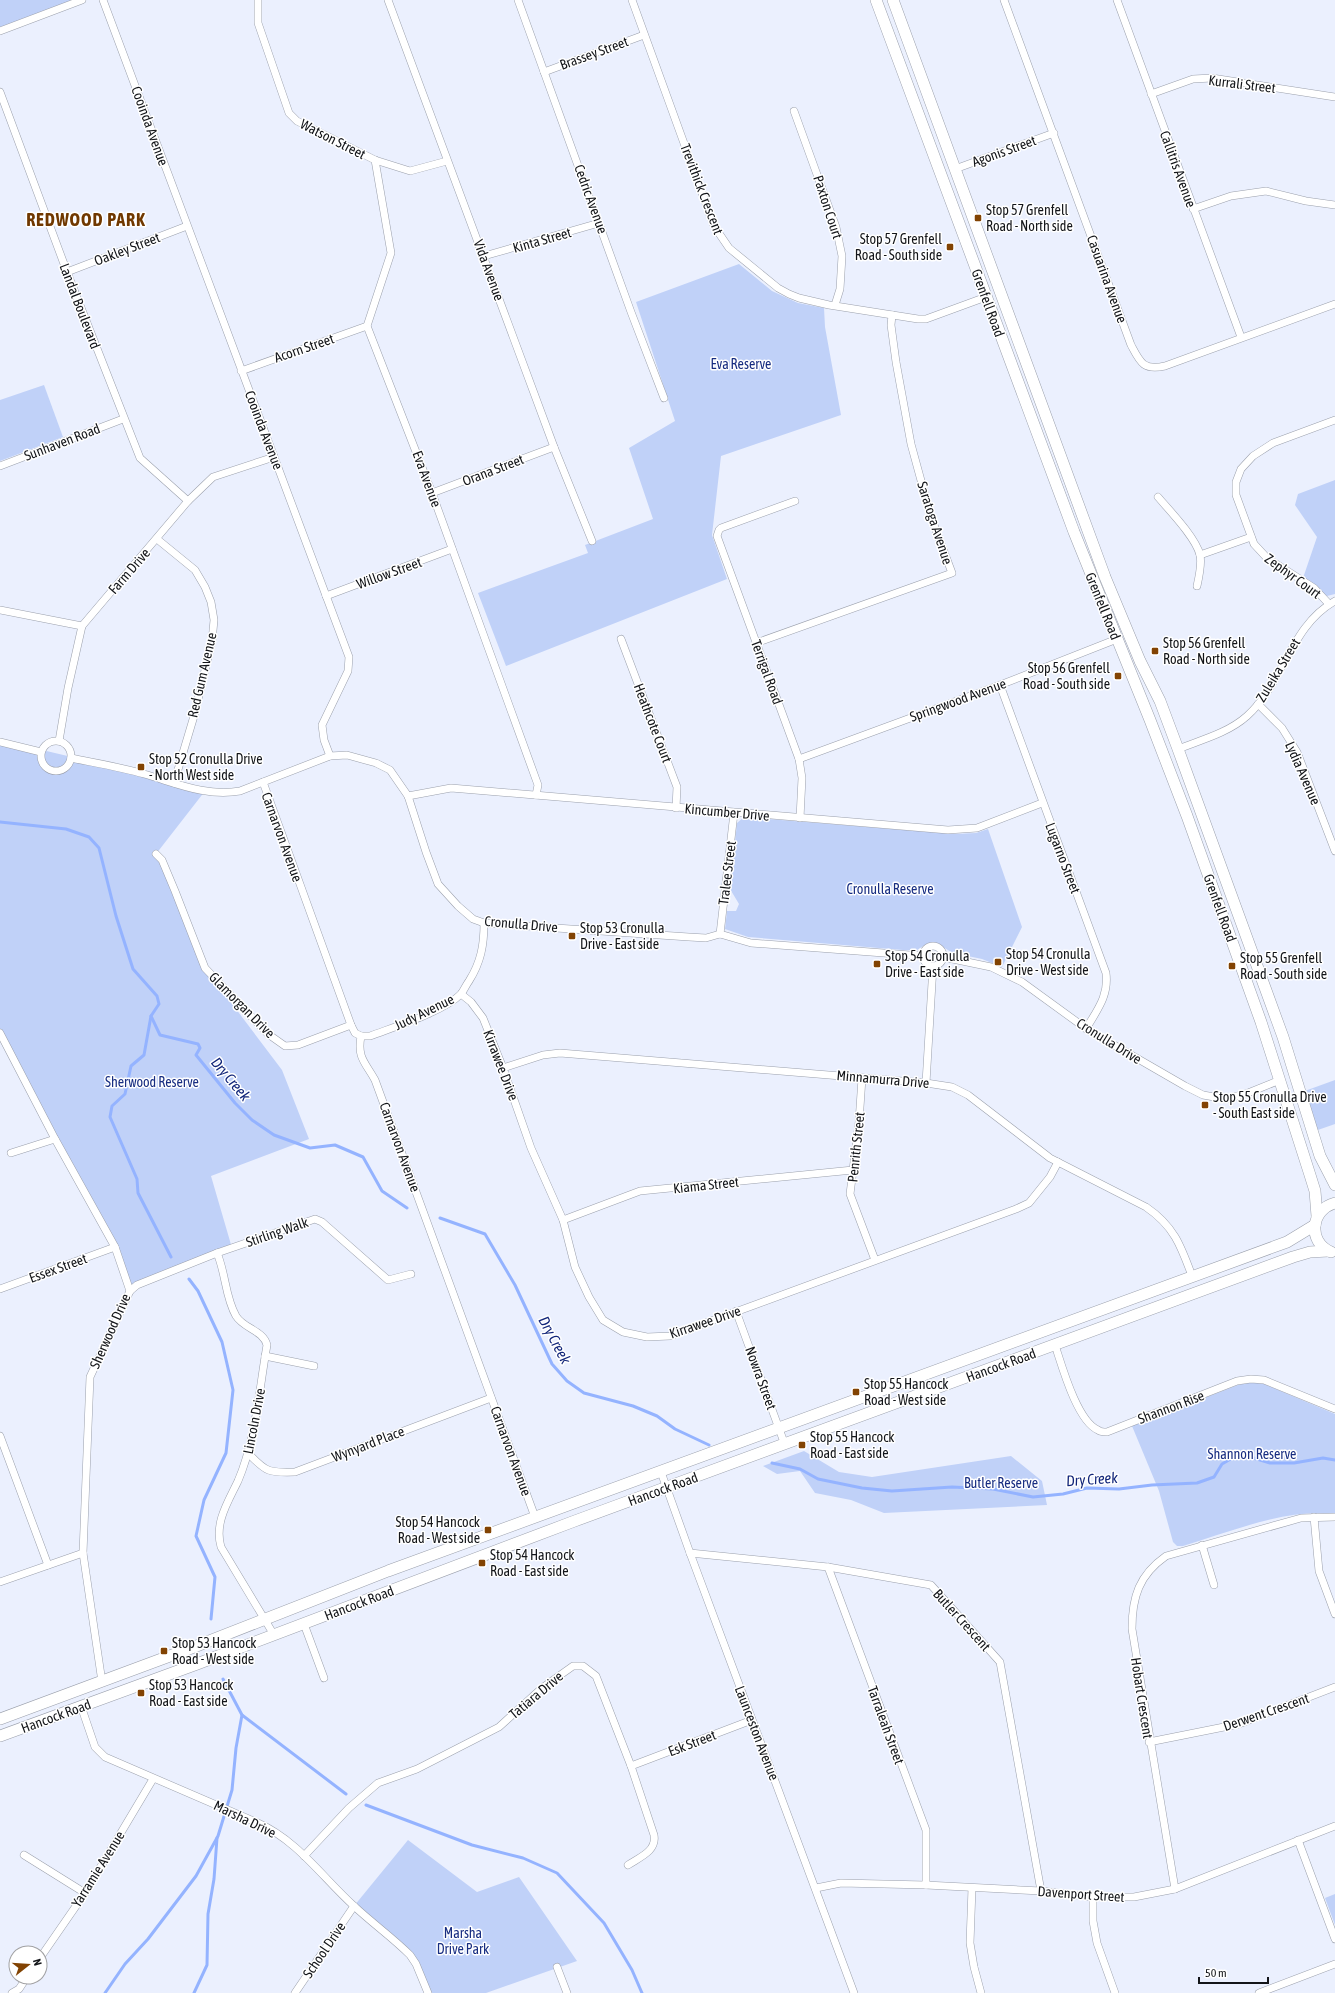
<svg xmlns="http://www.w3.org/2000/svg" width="1335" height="1993" font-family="'Asap Condensed',sans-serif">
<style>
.green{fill:#c0d1f8}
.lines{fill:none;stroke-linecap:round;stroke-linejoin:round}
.stream{stroke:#94b3ff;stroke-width:3}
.minor-casing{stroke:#9ba0ac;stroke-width:8}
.secondary-casing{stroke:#9ba0ac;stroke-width:12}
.minor{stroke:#fff;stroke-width:7}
.secondary{stroke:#fff;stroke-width:11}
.poi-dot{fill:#824303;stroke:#fff;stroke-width:1.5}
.labels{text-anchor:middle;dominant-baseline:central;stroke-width:3;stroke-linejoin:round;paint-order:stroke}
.street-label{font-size:14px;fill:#131519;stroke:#fff}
.poi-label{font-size:14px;fill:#131519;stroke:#fff;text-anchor:start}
.park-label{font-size:14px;fill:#172d81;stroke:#fff}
.water-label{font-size:15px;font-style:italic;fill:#112579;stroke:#fff}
.district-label{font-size:18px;font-weight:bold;letter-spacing:1px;fill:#703800;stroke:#fff}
</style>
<rect width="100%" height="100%" fill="#ebf0fe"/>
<g class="green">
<polygon points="0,0 82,0 0,31"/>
<polygon points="739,264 772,291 798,303 824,308 825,327 841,415 721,456 712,535 727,579 506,666 478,593 588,553 585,545 653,519 629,448 675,421 636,302"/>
<polygon points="44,385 63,437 0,461 0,400"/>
<polygon points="1335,480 1335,594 1327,596 1315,586 1303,578 1317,537 1295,505 1298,494"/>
<polygon points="0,740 131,771 205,791 156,854 205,968 282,1070 309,1139 211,1176 232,1248 130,1291 115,1247 0,1033"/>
<polygon points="744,817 955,834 976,833 988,829 1022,927 1002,967 982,959 953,953 936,943 928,943 917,950 903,950 748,937 725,929 727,911 736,911 739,904 730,889 737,823"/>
<polygon points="1335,1080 1335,1124 1315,1131 1302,1092"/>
<path d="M1251,1382L1264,1384L1335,1414V1514C1286,1508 1230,1532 1183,1546H1177L1173,1542L1159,1491L1132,1426L1238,1385Z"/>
<polygon points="804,1451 839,1472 872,1477 1011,1456 1042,1481 1047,1505 884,1513 851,1500 815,1493 800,1471 777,1474 763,1466"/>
<polygon points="408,1840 477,1892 519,1877 577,1961 486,1993 428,1993 416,1964 354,1906"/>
<polygon points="1335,1894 1335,1925 1325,1898"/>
</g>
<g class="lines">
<g class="stream">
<polyline points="0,822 66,829 89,837 99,848 116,916 133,969 157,996 159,1004 151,1016 160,1035 198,1044 200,1048 196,1055 235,1103 252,1120 274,1135 310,1148 335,1145 363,1157 382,1191 407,1208"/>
<polyline points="151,1016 144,1055 131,1066 125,1094 112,1106 110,1117 137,1179 138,1193 171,1257"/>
<polyline points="440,1218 485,1234 515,1285 552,1364 567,1381 584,1393 633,1406 657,1416 675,1429 709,1445"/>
<polyline points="189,1279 198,1291 222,1342 233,1390 226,1453 204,1500 196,1536 215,1577 211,1619"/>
<polyline points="772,1463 800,1469 818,1479 862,1488 892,1491 952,1487 993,1489 1033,1497 1063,1494 1087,1488 1119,1489 1152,1485 1197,1483 1214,1477 1222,1464 1234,1457 1247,1456 1270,1463 1294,1463 1323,1458 1335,1460"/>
<polyline points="223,1679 242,1715 346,1794"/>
<polyline points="366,1805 472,1845 523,1858 557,1873 604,1923 632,1970 642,1993"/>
<polyline points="105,1993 125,1964 148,1939 196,1876 218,1836 232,1790 236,1748 242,1715"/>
<polyline points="194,1993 207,1965 208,1914 214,1879 217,1838"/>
</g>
<defs>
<g id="minor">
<polyline points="103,0 349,657 348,671 322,725 324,740 330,756"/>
<polyline points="258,0 258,23 289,113 297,121 375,160 410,171 447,161"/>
<polyline points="388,0 554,447 592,541"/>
<polyline points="518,0 631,312 664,398"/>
<polyline points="632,0 714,226 729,248 778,288 789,294 799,298 829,305 918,319 926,319 986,297"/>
<path d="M1004,0L1131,345C1140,362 1143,371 1165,366L1335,304"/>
<polyline points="1117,0 1241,337"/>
<polyline points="0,31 82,0"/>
<polyline points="544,72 644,35"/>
<polyline points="0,92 67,272 140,458 188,501"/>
<polyline points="1151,94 1193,79 1212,78 1335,97"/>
<polyline points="794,111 836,227 842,256 840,289 835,305"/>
<polyline points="375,160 391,253 367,326 432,493 538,785 536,795"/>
<polyline points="955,169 1054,133"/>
<polyline points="1193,209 1231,196 1266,191 1306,201 1335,205"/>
<polyline points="484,256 599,223"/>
<polyline points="67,272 187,226"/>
<polyline points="241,371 367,326"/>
<polyline points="0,466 123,419"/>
<polyline points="432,493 554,447"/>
<path d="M1158,497C1170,511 1196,538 1200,555C1202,564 1199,577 1197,586"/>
<polyline points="795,501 721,528 719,530 717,536 799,759 802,778 800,818"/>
<polyline points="157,539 195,570 205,587 211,602 214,620 212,641 194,716 174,783"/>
<polyline points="1200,555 1251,537"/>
<polyline points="326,596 452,549"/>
<polyline points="1329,604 1314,588 1267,558 1254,544 1236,495 1236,482 1241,469 1253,456 1273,443 1335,420"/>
<polyline points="0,610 82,626"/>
<polyline points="621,639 677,787 676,808"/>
<polyline points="756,643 952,573 931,517 911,444 896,362 891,325 892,315"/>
<path d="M1000,685L1106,973C1109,996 1097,1010 1086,1029"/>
<polyline points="1258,704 1282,728 1297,752 1335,851"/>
<circle cx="56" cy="756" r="15"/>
<polyline points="59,741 68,688 82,626 188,501 213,477 274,457"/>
<polyline points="0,742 41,752"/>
<path d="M1178,749C1201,740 1228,733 1247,716C1284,683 1290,626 1335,601"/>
<path d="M71,758C95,763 120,767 144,774C176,783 206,797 240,791L330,756L347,755L376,763L390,770L408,796L426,852L438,884L458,906L473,919L484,923L689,937L706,938L720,934L751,943L923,956"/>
<polyline points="799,759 1000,685 1117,639"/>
<path d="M263,782L351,1025L355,1033L361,1036C357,1058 365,1062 375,1080L535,1517"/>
<polyline points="408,796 451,788 948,830 977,828 1042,803"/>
<polyline points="156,854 162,860 175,891 205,968 268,1034 285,1046 298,1045 351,1025"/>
<polyline points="720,934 734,813"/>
<circle cx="933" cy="956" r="10"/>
<polyline points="943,957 991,967 1022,982 1088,1030 1185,1086 1203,1095 1226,1099 1248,1093 1280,1080"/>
<polyline points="461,994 471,1002 483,1018 503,1068 531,1148 563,1220 575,1267 589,1297 603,1320 623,1332 647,1337 670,1336 1016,1209 1029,1203 1050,1177 1058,1162"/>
<polyline points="0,1033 55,1139 115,1247 130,1291 90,1377 83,1553 102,1682"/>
<path d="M361,1036H370C394,1027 443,1012 461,994C464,990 466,985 469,981C481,962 484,945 484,923"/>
<path d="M503,1068L543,1055L560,1053L926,1083L952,1087L968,1095L1050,1158L1146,1207C1174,1226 1181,1246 1192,1276"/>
<polyline points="862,1078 859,1122 850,1194 875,1260"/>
<polyline points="926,1083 933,966"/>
<polyline points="11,1153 55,1139"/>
<polyline points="563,1220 640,1191 853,1170"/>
<path d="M217,1253C226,1274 225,1297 236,1316C244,1329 263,1330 267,1345C259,1390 256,1439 238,1481C228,1502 214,1523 221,1547L274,1635"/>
<polyline points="0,1289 115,1247"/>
<polyline points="130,1291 137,1285 217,1253 315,1219 322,1222 388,1280 411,1274"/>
<polyline points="736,1311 785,1445"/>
<path d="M1055,1345C1062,1366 1077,1421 1098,1430C1100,1432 1104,1432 1107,1432L1237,1381L1251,1379L1264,1380L1335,1409"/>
<polyline points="265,1356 314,1366"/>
<polyline points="0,1436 48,1565"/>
<path d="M249,1454C266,1472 269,1473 295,1472L491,1398"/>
<polyline points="661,1472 690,1553 854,1993"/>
<polyline points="1314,1517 1319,1571 1335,1614"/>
<polyline points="1202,1545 1214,1585"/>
<polyline points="690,1553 828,1567 931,1585 1000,1662 1041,1891"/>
<polyline points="828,1567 926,1830 926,1885"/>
<polyline points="0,1582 83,1553"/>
<polyline points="304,1624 324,1678"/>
<path d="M81,1706L95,1747L105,1757L258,1823C297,1840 323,1878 354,1906C372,1923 392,1937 410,1955L416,1964L428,1993"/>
<polyline points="1149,1742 1239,1724 1335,1687"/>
<polyline points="631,1766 752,1720"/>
<polyline points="1298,1840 1335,1939"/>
<polyline points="24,1855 85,1893"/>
<path d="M304,1856L349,1808L378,1783L417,1769L499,1727L542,1688L573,1666H583L596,1676L631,1766L654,1835C657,1851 640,1857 628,1865"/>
<polyline points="816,1888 841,1883 926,1885 1041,1891 1093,1897 1134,1897 1175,1889 1335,1826"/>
<polyline points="972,1888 970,1943 974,1967 981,1993"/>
<path d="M1175,1889L1132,1629C1132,1597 1139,1575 1166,1556L1301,1518L1335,1517"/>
<polyline points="1093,1897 1093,1921 1097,1943 1115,1993"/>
<polyline points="40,1958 85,1893 153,1779"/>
<polyline points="557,1967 567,1993"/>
<polyline points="12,1993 19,1989 27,1977"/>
<polyline points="295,1993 354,1906"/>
<polyline points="1259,1993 1335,1964"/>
</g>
<g id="secondary">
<polyline points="876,0 1074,532 1150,720 1187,816 1261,1022 1310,1175 1315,1191 1317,1216"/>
<polyline points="893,0 1105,577 1140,661 1160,701 1178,749 1283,1037 1320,1156 1335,1185"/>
<path d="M1331,1252C1307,1242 1311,1209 1335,1203"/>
<polyline points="0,1719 194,1647 388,1571 1287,1242 1315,1225"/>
<polyline points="0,1736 197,1664 572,1522 1293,1257 1310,1252 1328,1251"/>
</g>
</defs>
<use href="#minor" class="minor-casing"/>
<use href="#secondary" class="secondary-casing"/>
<use href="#minor" class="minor"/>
<use href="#secondary" class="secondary"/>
</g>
<g class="poi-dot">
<rect x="974" y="214" width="8" height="8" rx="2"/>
<rect x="946" y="243" width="8" height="8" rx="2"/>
<rect x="1151" y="647" width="8" height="8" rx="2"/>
<rect x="1114" y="672" width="8" height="8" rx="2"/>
<rect x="137" y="763" width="8" height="8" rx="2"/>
<rect x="568" y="932" width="8" height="8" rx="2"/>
<rect x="994" y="958" width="8" height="8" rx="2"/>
<rect x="873" y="960" width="8" height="8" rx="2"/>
<rect x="1228" y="962" width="8" height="8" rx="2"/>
<rect x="1201" y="1101" width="8" height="8" rx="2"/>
<rect x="852" y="1388" width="8" height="8" rx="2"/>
<rect x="798" y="1441" width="8" height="8" rx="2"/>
<rect x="484" y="1526" width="8" height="8" rx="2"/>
<rect x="478" y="1559" width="8" height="8" rx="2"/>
<rect x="160" y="1647" width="8" height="8" rx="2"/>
<rect x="137" y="1689" width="8" height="8" rx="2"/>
</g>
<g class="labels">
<g class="street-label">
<text transform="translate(594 53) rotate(-20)">Brassey Street</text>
<text transform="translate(1242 84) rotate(7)">Kurrali Street</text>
<text transform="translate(150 126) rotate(70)">Cooinda Avenue</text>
<text transform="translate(333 139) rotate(27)">Watson Street</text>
<text transform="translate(1004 151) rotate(-20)">Agonis Street</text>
<text transform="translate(1178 169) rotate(70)">Callitris Avenue</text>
<text transform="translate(702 189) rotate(69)">Trevithick Crescent</text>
<text transform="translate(591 199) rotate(70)">Cedric Avenue</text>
<text transform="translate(828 207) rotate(72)">Paxton Court</text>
<text transform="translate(542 240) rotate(-16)">Kinta Street</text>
<text transform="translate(127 249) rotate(-21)">Oakley Street</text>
<text transform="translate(489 270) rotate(70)">Vida Avenue</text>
<text transform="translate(1107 279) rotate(70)">Casuarina Avenue</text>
<text transform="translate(988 303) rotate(70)">Grenfell Road</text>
<text transform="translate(80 306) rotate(69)">Landal Boulevard</text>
<text transform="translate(304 348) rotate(-19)">Acorn Street</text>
<text transform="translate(264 430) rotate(69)">Cooinda Avenue</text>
<text transform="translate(62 442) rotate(-21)">Sunhaven Road</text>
<text transform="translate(493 470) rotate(-21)">Orana Street</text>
<text transform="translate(427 479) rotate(70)">Eva Avenue</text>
<text transform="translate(935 523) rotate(72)">Saratoga Avenue</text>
<text transform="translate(129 571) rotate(-49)">Farm Drive</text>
<text transform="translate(389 573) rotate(-20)">Willow Street</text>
<text transform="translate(1293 576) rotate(36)">Zephyr Court</text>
<text transform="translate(1103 606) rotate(68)">Grenfell Road</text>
<text transform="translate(1278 670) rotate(-59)">Zuleika Street</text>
<text transform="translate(767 672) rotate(70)">Terrigal Road</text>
<text transform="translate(202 675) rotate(-77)">Red Gum Avenue</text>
<text transform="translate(958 700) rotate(-20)">Springwood Avenue</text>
<text transform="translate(653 723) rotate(69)">Heathcote Court</text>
<text transform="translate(1303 773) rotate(66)">Lydia Avenue</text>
<text transform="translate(727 812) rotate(5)">Kincumber Drive</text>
<text transform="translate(282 837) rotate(70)">Carnarvon Avenue</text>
<text transform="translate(1063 858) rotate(69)">Lugarno Street</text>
<text transform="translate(727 873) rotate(-83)">Tralee Street</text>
<text transform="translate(1220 908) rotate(70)">Grenfell Road</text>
<text transform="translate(521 924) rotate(5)">Cronulla Drive</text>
<text transform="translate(242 1005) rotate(45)">Glamorgan Drive</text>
<text transform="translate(424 1012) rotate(-26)">Judy Avenue</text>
<text transform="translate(1109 1041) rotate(32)">Cronulla Drive</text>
<text transform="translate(501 1065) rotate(69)">Kirrawee Drive</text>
<text transform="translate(883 1079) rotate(5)">Minnamurra Drive</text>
<text transform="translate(400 1147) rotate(70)">Carnarvon Avenue</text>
<text transform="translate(856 1147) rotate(-84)">Penrith Street</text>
<text transform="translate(706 1185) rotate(-6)">Kiama Street</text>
<text transform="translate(277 1232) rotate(-19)">Stirling Walk</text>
<text transform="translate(58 1268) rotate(-20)">Essex Street</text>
<text transform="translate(705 1322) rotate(-19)">Kirrawee Drive</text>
<text transform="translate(110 1331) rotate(-66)">Sherwood Drive</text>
<text transform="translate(1001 1365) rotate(-20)">Hancock Road</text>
<text transform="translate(761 1378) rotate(70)">Nowra Street</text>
<text transform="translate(1171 1407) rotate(-21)">Shannon Rise</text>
<text transform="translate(254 1421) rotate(-79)">Lincoln Drive</text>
<text transform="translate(368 1444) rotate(-21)">Wynyard Place</text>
<text transform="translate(511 1451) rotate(70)">Carnarvon Avenue</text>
<text transform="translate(663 1489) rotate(-20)">Hancock Road</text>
<text transform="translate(359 1603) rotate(-21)">Hancock Road</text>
<text transform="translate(962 1620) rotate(48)">Butler Crescent</text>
<text transform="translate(536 1695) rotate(-40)">Tatiara Drive</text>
<text transform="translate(1142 1698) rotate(81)">Hobart Crescent</text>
<text transform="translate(1266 1712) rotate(-19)">Derwent Crescent</text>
<text transform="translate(56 1716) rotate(-20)">Hancock Road</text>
<text transform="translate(886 1725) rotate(70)">Tarraleah Street</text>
<text transform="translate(757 1733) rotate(69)">Launceston Avenue</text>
<text transform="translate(692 1743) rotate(-21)">Esk Street</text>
<text transform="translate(245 1819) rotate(26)">Marsha Drive</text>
<text transform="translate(98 1869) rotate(-58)">Yarramie Avenue</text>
<text transform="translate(1081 1894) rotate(4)">Davenport Street</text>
<text transform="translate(324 1950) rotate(-56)">School Drive</text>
</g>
<g class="poi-label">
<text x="986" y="210">Stop 57 Grenfell<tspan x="986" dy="16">Road - North side</tspan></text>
<text x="942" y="239" text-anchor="end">Stop 57 Grenfell<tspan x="942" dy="16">Road - South side</tspan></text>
<text x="1163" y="643">Stop 56 Grenfell<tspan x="1163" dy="16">Road - North side</tspan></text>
<text x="1110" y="668" text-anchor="end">Stop 56 Grenfell<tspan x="1110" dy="16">Road - South side</tspan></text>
<text x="149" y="759">Stop 52 Cronulla Drive<tspan x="149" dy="16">- North West side</tspan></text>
<text x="580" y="928">Stop 53 Cronulla<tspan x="580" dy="16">Drive - East side</tspan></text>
<text x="1006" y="954">Stop 54 Cronulla<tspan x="1006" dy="16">Drive - West side</tspan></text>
<text x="885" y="956">Stop 54 Cronulla<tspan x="885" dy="16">Drive - East side</tspan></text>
<text x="1240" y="958">Stop 55 Grenfell<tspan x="1240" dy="16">Road - South side</tspan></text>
<text x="1213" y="1097">Stop 55 Cronulla Drive<tspan x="1213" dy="16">- South East side</tspan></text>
<text x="864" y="1384">Stop 55 Hancock<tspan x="864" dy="16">Road - West side</tspan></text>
<text x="810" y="1437">Stop 55 Hancock<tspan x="810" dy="16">Road - East side</tspan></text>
<text x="480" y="1522" text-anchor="end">Stop 54 Hancock<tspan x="480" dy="16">Road - West side</tspan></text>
<text x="490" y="1555">Stop 54 Hancock<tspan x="490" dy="16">Road - East side</tspan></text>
<text x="172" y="1643">Stop 53 Hancock<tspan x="172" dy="16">Road - West side</tspan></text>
<text x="149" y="1685">Stop 53 Hancock<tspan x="149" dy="16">Road - East side</tspan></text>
</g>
<g class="park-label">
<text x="741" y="364">Eva Reserve</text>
<text x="890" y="889">Cronulla Reserve</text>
<text x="152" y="1082">Sherwood Reserve</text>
<text x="1252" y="1454">Shannon Reserve</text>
<text x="1001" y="1483">Butler Reserve</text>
<text x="463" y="1933">Marsha<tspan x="463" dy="16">Drive Park</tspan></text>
</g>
<g class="water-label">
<text transform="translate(231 1079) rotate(50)">Dry Creek</text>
<text transform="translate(555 1340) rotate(62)">Dry Creek</text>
<text transform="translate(1092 1479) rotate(-4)">Dry Creek</text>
</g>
<g class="district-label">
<text x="86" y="219">REDWOOD PARK</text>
</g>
</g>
<g transform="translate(28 1965) rotate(73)"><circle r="19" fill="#ffffff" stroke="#a1a1a3"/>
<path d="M0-3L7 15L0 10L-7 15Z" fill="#824303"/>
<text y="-6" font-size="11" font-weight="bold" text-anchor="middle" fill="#131519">N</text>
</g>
<path d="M1199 1977v6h69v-6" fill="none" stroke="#131519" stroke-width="2"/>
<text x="1205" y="1977" font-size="12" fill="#131519" stroke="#ffffff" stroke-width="3" paint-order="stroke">50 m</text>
</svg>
